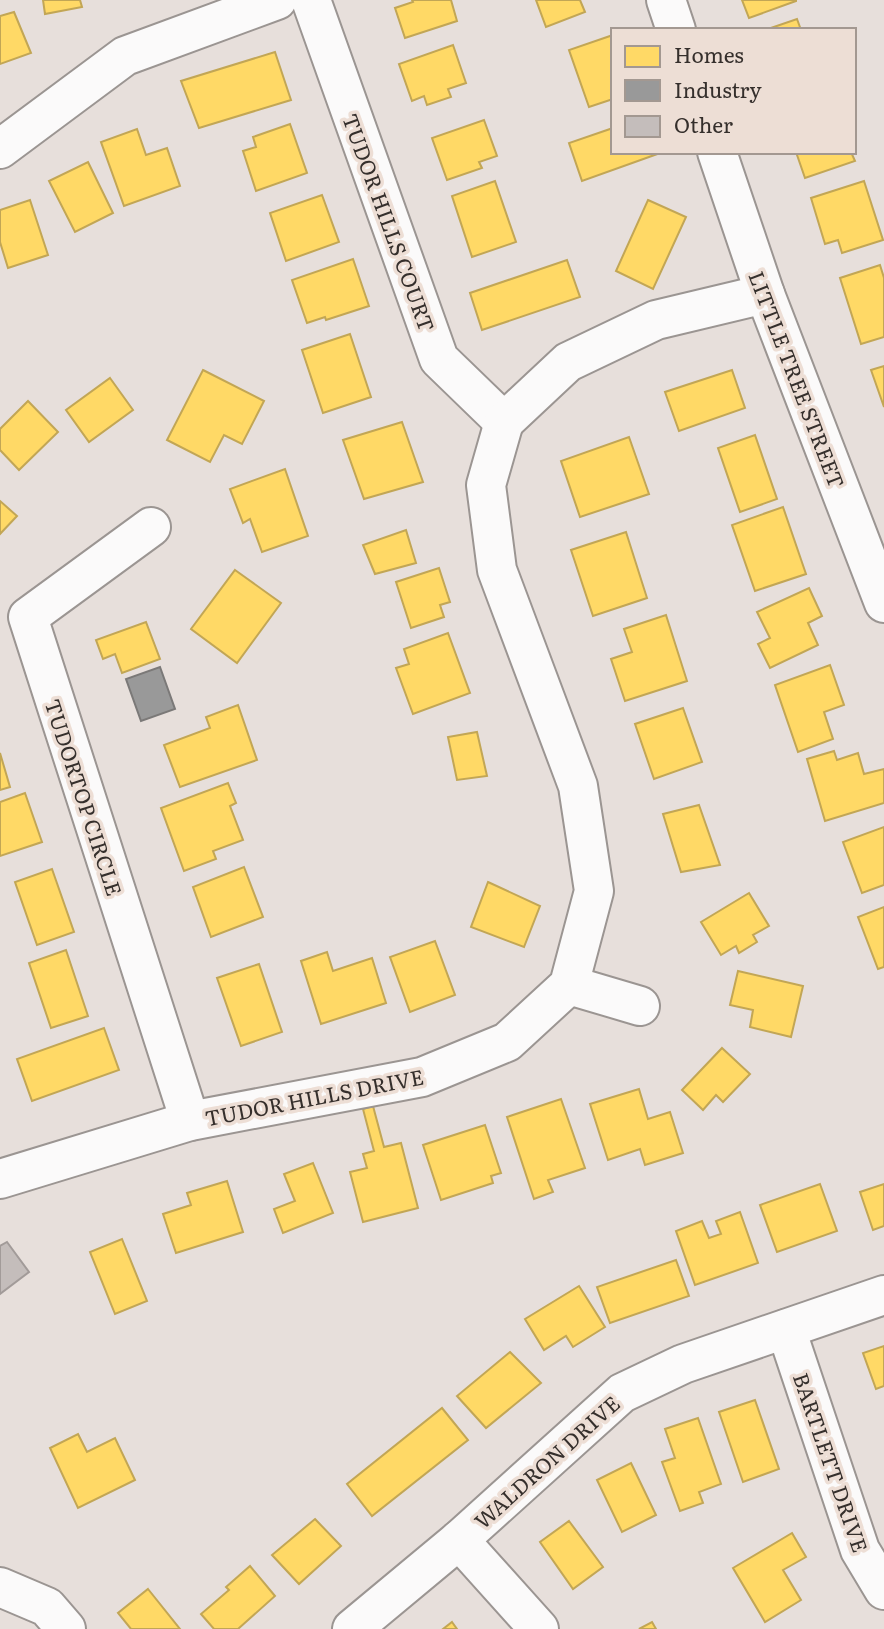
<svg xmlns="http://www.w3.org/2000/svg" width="884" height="1629" font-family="Literata,serif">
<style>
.homes{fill:#ffd966;stroke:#c2a655;stroke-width:2}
.industry{fill:#999;stroke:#7b7978;stroke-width:2}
.building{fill:#c4bdbb;stroke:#a29b99;stroke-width:2}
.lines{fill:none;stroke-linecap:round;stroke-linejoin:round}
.minor-casing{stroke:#9b9592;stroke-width:42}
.minor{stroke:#fbfafa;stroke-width:38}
.labels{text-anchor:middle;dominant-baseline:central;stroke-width:7;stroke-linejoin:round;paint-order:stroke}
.street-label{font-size:21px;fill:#352f2c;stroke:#edded5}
</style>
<rect width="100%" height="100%" fill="#e7dfdb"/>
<g class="homes">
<polygon points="43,0 80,0 82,7 45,14"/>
<polygon points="412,0 451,0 457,21 405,38 395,8 413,2"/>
<polygon points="536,0 580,0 585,12 546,27"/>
<polygon points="742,0 796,0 796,1 749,18"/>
<polygon points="14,12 31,53 0,64 0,16"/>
<polygon points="797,19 801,30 765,30"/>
<polygon points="613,35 613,99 589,107 569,50"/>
<polygon points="453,45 466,83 448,89 451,97 427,105 424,96 412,101 399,64"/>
<polygon points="275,52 291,100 199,128 181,81"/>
<polygon points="484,120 497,156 479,162 482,168 447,180 432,138"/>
<polygon points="290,124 307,173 256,191 243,151 256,147 253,137"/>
<polygon points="613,128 613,152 663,152 582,181 569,143"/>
<polygon points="137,129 146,155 167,148 180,186 124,206 101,142"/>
<polygon points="796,152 851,152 855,161 805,178"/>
<polygon points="88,162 113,213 75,232 49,181"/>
<polygon points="495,181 516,242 472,257 452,196"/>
<polygon points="864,181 883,240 842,253 838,240 825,244 811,198"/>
<polygon points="322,195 339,242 286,261 270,213"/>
<polygon points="30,200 48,255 8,268 0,242 0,210"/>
<polygon points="648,200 686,217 653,289 616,271"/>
<polygon points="353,259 369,306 326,320 325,317 307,323 292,280"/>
<polygon points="567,260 580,297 482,330 470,293"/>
<polygon points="880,265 884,278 884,337 861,344 840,278"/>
<polygon points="350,334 371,397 323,413 302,350"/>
<polygon points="884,366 884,407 871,370"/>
<polygon points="203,370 264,401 242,444 224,435 210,462 167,440"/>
<polygon points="732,370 745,408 679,431 665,392"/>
<polygon points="110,378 133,410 89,442 66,410"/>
<polygon points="28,401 58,432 19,470 0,450 0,429"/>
<polygon points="402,422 423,482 364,499 343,440"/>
<polygon points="755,435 777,499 740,512 718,448"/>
<polygon points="629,437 649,494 580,517 561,461"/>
<polygon points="285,469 308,536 262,552 250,519 243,523 230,489"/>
<polygon points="0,501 17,516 0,534"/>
<polygon points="783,507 806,574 755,591 732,525"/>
<polygon points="406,530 416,563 375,574 363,545"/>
<polygon points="626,532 647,598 593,616 571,550"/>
<polygon points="439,568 450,602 440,605 444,617 411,628 396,582"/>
<polygon points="235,570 281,603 237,663 191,629"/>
<polygon points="809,588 822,616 808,623 818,645 770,668 758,644 770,638 757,612"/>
<polygon points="666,615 687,681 625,701 611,659 632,652 624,629"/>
<polygon points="146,622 160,659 122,673 115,654 103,659 96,640"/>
<polygon points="448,633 470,693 413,714 396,668 409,664 404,649"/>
<polygon points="830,665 844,705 824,712 833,739 798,752 775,685"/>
<polygon points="238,705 257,760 180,787 164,745 210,728 206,717"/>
<polygon points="683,708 702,762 654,779 635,724"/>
<polygon points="477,732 487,776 457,780 448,737"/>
<polygon points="834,751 837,760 858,753 864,774 884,769 884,803 825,821 807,759"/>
<polygon points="0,753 10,787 0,790"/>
<polygon points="228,783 236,803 230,806 243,840 213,851 216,859 184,871 161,808"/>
<polygon points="25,793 42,842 0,856 0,802"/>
<polygon points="699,805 720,865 681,872 663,814"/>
<polygon points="884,827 884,885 862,893 843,842"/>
<polygon points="244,867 263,917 211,937 193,887"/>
<polygon points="52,869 74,932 37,945 15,882"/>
<polygon points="488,882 540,906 524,947 471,927"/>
<polygon points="749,893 769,926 753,935 757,942 739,953 736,946 721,955 701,922"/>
<polygon points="884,907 884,967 878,969 858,917"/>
<polygon points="435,941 455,995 410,1012 390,957"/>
<polygon points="66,950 88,1016 51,1028 29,963"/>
<polygon points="327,952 333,971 372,958 386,1003 321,1024 301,961"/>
<polygon points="259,964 282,1032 241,1046 217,978"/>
<polygon points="738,971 803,986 791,1037 750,1027 753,1010 730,1005"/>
<polygon points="104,1028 119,1070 32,1101 17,1059"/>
<polygon points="722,1048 750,1074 723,1102 716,1095 703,1110 682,1090"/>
<polygon points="639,1089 648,1119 670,1112 683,1153 645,1165 640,1149 608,1160 590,1104"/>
<polygon points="561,1099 585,1168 548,1180 553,1192 534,1199 507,1117"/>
<polygon points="373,1106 384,1147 401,1143 418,1208 363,1222 350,1172 367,1168 363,1154 374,1151 363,1109"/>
<polygon points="485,1125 501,1173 491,1176 493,1183 441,1200 423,1145"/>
<polygon points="313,1163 333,1213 283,1233 274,1209 295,1201 284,1174"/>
<polygon points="227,1181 243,1232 176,1253 163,1214 191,1205 187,1193"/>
<polygon points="820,1184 837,1231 777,1252 760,1205"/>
<polygon points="884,1184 884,1226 873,1230 860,1192"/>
<polygon points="740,1212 758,1263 695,1285 676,1231 702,1221 709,1238 721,1234 716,1221"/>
<polygon points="122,1239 147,1301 115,1314 90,1252"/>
<polygon points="676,1260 689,1296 610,1323 597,1287"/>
<polygon points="579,1286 605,1327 573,1347 566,1336 544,1350 525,1319"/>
<polygon points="884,1346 884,1386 876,1389 863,1353"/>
<polygon points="510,1352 541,1383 486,1428 457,1396"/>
<polygon points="755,1400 779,1469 743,1482 719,1412"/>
<polygon points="442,1408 468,1440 372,1516 347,1484"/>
<polygon points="698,1418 721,1484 699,1492 703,1503 680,1511 662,1462 675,1458 665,1429"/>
<polygon points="78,1434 87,1452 115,1438 135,1480 78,1508 50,1448"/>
<polygon points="631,1463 656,1515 622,1532 597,1480"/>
<polygon points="315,1519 341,1546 299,1584 272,1555"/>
<polygon points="569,1521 603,1567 573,1589 540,1542"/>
<polygon points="792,1533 806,1557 783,1570 801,1600 765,1622 733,1568"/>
<polygon points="250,1566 275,1596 238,1629 214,1629 201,1614 229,1590 226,1587"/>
<polygon points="148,1589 180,1629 131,1629 118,1613"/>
<polygon points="452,1622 457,1629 443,1629"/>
<polygon points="652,1622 656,1629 639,1629"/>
</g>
<polygon class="industry" points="160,667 175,709 141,721 126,679"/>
<polygon class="building" points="7,1242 29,1272 0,1294 0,1246"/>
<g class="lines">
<defs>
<g id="minor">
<polyline points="311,0 439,359 504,422"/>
<polyline points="666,0 676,30"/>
<polyline points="0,149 125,56 277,0"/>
<polyline points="717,152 765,294 884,603"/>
<polyline points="504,422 568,362 656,320 765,294"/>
<polyline points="151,527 28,617 190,1121"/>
<polyline points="569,985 640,1006"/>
<polyline points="0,1179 190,1121 422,1077 507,1042 569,985 594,891 578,786 497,570 486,485 504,422"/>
<polyline points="786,1329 860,1550 884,1590"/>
<polyline points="459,1540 539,1629"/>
<polyline points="0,1587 47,1607 66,1629"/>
<polyline points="352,1629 459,1540 622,1393 683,1364 884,1295"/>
</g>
</defs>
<use href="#minor" class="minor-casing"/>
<use href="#minor" class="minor"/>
</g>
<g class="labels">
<g class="street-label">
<text transform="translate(390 222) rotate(70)">TUDOR HILLS COURT</text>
<text transform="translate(798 379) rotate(69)">LITTLE TREE STREET</text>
<text transform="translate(85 797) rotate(72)">TUDORTOP CIRCLE</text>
<text transform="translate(314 1096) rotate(-11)">TUDOR HILLS DRIVE</text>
<text transform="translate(546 1461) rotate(-42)">WALDRON DRIVE</text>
<text transform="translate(832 1462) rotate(71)">BARTLETT DRIVE</text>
</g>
</g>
<rect x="611" y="28" width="245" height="126" fill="#edded5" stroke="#a39891" stroke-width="2"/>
<rect x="625" y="46" width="35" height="21" fill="#ffd966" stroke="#a39891" stroke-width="2"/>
<text x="674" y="63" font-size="21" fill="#352f2c">Homes</text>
<rect x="625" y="80" width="35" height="21" fill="#999999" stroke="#a39891" stroke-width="2"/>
<text x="674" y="98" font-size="21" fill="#352f2c">Industry</text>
<rect x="625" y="116" width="35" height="21" fill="#c4bdbb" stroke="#a39891" stroke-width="2"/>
<text x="674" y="133" font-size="21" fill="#352f2c">Other</text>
</svg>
